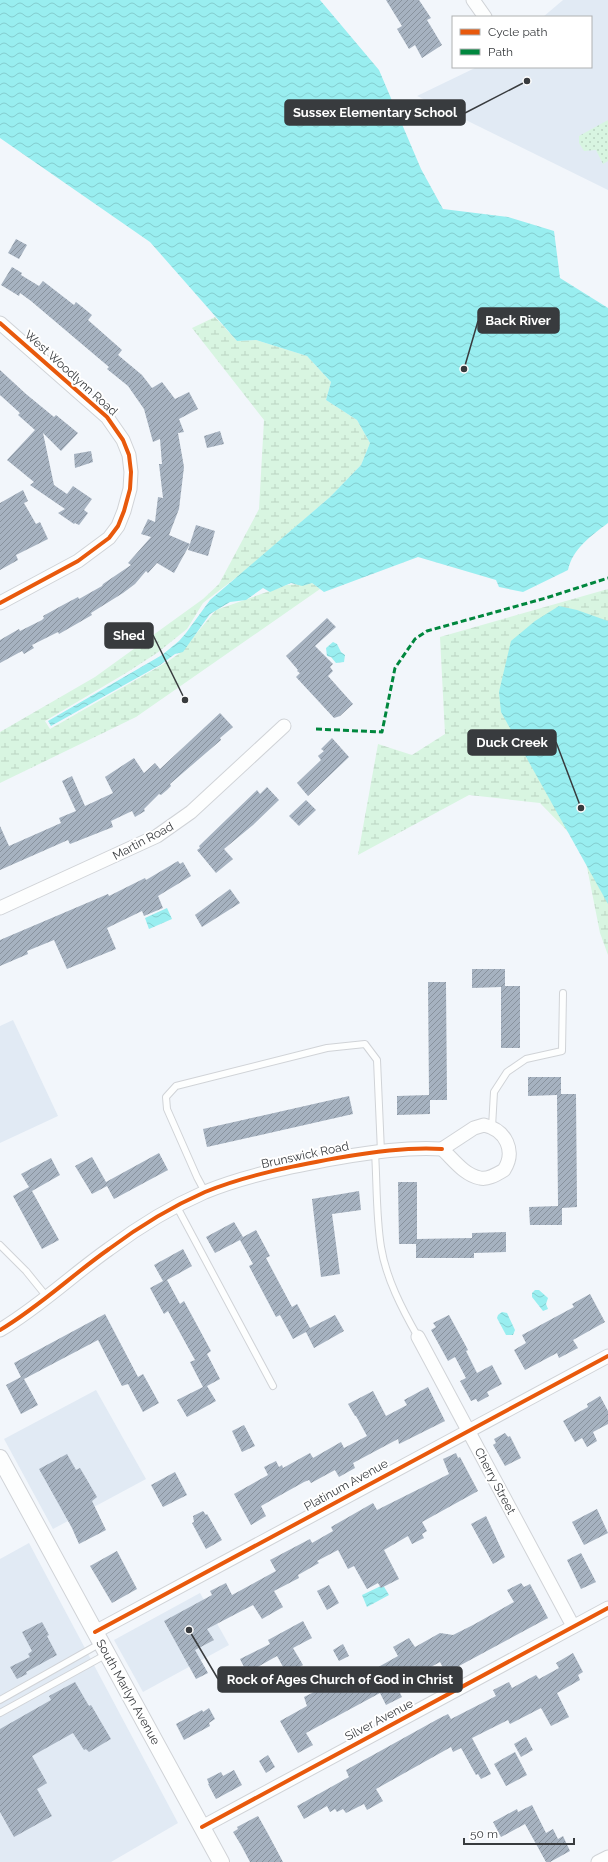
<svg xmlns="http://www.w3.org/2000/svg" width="608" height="1862" font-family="Raleway,sans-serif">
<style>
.built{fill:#e1eaf4}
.wetland{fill:url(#wetland-marsh)}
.park{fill:url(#park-dots)}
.water{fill:url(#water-waves)}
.building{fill:url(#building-hatch)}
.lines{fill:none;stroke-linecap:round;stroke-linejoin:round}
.service-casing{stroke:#d0d3d7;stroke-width:8}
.minor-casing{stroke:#d0d3d7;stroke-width:15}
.tertiary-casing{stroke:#d0d3d7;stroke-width:18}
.service{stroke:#fdfefe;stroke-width:6}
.minor{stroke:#fdfefe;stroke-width:13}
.tertiary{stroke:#fdfefe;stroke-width:16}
.quiet{stroke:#00873e;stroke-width:3;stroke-dasharray:6 3;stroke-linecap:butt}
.cycleway-casing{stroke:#fff;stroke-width:6}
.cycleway{stroke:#e8590c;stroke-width:4}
.labels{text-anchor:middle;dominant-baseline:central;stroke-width:4;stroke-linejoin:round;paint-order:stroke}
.street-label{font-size:12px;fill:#383b3e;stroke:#fff}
.leader{fill:none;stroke:#383b3e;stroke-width:1.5}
.callout-dot{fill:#383b3e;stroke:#fff;stroke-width:1.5}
.callout{fill:#383b3e;stroke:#383b3e;stroke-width:1.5}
.callout-label{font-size:13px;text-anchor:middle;font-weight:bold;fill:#fff}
</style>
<defs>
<pattern id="wetland-marsh" width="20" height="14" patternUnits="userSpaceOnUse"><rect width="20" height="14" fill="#d8f5e1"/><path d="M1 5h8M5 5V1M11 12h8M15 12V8" fill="none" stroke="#bad3c2"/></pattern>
<pattern id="park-dots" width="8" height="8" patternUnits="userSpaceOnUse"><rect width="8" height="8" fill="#d8f5e1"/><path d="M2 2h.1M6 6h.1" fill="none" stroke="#bad3c2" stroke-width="1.8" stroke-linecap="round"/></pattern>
<pattern id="water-waves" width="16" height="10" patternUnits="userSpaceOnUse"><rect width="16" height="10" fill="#99eef0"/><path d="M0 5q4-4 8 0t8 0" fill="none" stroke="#85cdcf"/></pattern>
<pattern id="building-hatch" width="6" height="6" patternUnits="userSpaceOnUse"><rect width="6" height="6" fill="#a6b2c0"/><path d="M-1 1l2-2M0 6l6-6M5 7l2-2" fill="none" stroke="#88929d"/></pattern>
</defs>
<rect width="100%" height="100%" fill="#f2f6fb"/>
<g class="built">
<polygon points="563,0 608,0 608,190 417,96 477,67 591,67 591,17 543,17"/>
<polygon points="13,1020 58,1116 0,1143 0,1026"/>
<polygon points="96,1390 146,1479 53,1529 4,1439"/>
<polygon points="29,1543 178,1823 111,1862 0,1862 0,1559"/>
<polygon points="200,1593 229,1645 143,1692 114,1640"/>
</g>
<g class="wetland">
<polygon points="215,317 237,341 256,340 307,356 331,382 326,400 357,420 370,443 361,465 330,497 242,573 203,603 187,629 157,653 126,673 45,721 50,729 167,662 180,653 216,610 287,585 312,583 320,589 136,717 0,783 0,732 95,677 203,599 219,584 259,509 264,420 192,328"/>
<polygon points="608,589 608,955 600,933 583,847 540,803 469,795 358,855 378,744 412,755 445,734 440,637"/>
</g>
<polygon class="park" points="608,120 608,161 603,164 596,150 584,151 579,143 579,136"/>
<g class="water">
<path d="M0,0H320L379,70L421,169L443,209L508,217L554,231L560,278L608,308V523C591,536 573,548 568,570L523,592L499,587L496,580L418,557L324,592L312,583L302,586L291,583L270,592L263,588L246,600L230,602L210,614L183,652L175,654L160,665L51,726L48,721L162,655L179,641L186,633L210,600L330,497L361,465L370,443L357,420L326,400L331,382L307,356L256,340L237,341L150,242L0,138Z"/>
<polygon points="559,606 577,610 608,621 608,904 501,712 499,692 511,641 535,621"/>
<polygon points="333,642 337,644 341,652 345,655 344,662 336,663 331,657 327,656 326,648"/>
<polygon points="167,908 172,919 149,929 145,918"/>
<polygon points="535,1290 539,1290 548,1298 546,1304 548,1309 543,1311 532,1297 532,1293"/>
<polygon points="502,1312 507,1313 515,1330 513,1335 506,1335 497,1318 498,1315"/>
<polygon points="383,1585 389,1595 367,1607 362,1595"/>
</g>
<g class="building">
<polygon points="386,0 419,0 431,18 427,20 442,45 422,58 415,45 409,49 397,29 402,26"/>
<polygon points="16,239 27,245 19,259 8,253"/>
<polygon points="12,267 22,273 21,275 39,286 43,281 74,305 76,302 92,315 88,320 122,350 118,355 142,375 152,388 162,382 175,399 189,392 198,409 179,419 184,432 178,433 184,467 179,509 169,535 190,544 174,573 157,563 148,573 146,571 135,584 123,593 91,613 92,615 59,634 58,632 32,645 34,648 24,654 22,651 0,663 0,640 19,629 20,631 42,620 44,618 43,616 61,606 78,597 79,599 102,586 103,584 131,565 128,563 151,537 141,534 148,519 155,522 158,497 163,498 159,464 162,464 160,439 153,442 144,409 128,386 107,369 109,367 31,301 20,293 19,296 1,285"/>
<polygon points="0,370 26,394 54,417 56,415 78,433 61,451 43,433 54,485 67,494 73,486 92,499 84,510 88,513 79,525 75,523 74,524 58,513 65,509 30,485 34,482 7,460 35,430 18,415 20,413 0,395"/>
<polygon points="220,431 224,444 207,448 204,436"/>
<polygon points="91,451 93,462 75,468 74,454"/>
<polygon points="23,490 28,501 24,503 36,524 40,522 48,539 16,555 18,560 0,570 0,503"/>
<polygon points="196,525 215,531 208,556 188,550"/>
<polygon points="327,618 336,627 315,646 333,664 330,667 333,671 328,676 353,704 340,716 334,718 296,677 300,673 297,671 298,670 286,656"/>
<polygon points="220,713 233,727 220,738 221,740 170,784 171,786 167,790 161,795 159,794 144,809 145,811 135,817 132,811 111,821 113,827 70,844 68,840 0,870 0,826 9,846 61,823 59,818 76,811 62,781 72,776 85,806 113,793 105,777 134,758 144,773 155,763 160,769"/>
<polygon points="332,738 349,757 308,796 297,783 321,760 318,756 324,751 321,749"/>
<polygon points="267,787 279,800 253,825 224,849 233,859 216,873 197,850 200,848 199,846 257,790 260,794"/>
<polygon points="306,800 316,810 299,826 289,816"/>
<polygon points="178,861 180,864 183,862 191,876 158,896 163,908 144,916 142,911 107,928 116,949 67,969 54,940 27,951 28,954 0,966 0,940 108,894 109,896 145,878 146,880"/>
<polygon points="230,889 240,903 202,927 195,915"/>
<polygon points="472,969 505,969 505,986 520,986 520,1048 501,1048 501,987 472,988"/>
<polygon points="428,982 446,982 447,1100 430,1100 430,1114 397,1115 397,1096 429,1095"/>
<polygon points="528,1077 561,1077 561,1094 576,1094 577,1207 562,1208 562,1225 530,1225 529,1207 558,1206 557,1095 528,1096"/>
<polygon points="349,1096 353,1114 207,1147 203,1129"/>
<polygon points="159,1153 168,1170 114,1199 107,1186 92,1194 75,1166 92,1157 106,1182"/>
<polygon points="51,1158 60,1175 32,1191 59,1240 42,1249 13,1196 29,1187 21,1174"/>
<polygon points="398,1182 417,1182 417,1239 472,1238 472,1233 506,1232 506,1252 474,1253 474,1258 416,1258 416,1244 399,1244"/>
<polygon points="359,1191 361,1210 332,1214 340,1274 321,1277 312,1199"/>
<polygon points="234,1222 243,1237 256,1230 270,1256 266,1258 292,1307 297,1304 310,1328 335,1315 344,1331 314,1348 306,1332 293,1339 280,1315 276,1317 249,1266 253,1264 240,1240 215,1253 206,1237"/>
<polygon points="183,1249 192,1266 167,1280 180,1304 184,1301 211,1351 207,1354 220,1379 207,1386 216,1401 187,1417 177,1400 203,1387 190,1362 195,1360 168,1311 164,1314 150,1288 163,1281 154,1265"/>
<polygon points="590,1294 605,1322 573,1340 578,1348 559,1358 557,1353 525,1370 514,1350 526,1343 522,1335 574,1307 572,1304"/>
<polygon points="105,1314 138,1377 143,1374 159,1403 143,1412 128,1384 122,1386 98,1340 24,1379 38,1405 21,1414 6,1385 21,1377 14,1363"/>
<polygon points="449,1315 468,1350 466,1351 477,1373 492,1365 502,1384 487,1392 489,1396 478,1402 476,1399 471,1401 460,1381 466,1378 455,1357 448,1361 431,1330 436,1327 433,1323"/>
<polygon points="428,1387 445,1421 399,1444 398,1439 353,1463 355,1468 339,1477 335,1470 311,1483 309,1480 304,1482 261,1506 266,1516 251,1525 234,1494 268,1475 264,1467 276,1461 279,1467 282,1465 283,1468 310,1453 313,1458 341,1442 344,1448 367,1436 356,1416 355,1416 348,1404 373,1391 386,1416 407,1405 404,1400"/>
<polygon points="600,1396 608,1411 608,1424 593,1432 597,1441 587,1447 582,1438 575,1442 563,1421 588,1407 587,1404"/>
<polygon points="244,1425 255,1446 242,1452 232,1431"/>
<polygon points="505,1433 508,1437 510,1436 521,1458 505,1466 493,1445 496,1443 494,1439"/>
<polygon points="456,1453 458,1458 460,1457 478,1491 422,1522 427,1531 422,1534 424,1538 412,1544 408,1536 384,1550 399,1579 381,1588 378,1583 367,1589 354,1566 348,1569 338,1550 317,1561 319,1563 298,1575 299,1578 274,1591 283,1607 262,1619 253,1605 207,1629 214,1640 195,1650 208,1673 196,1679 164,1621 212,1595 210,1591 226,1583 232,1595 276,1571 270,1560 310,1539 312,1543 333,1531 331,1527 373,1503 377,1510 449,1474 443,1459"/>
<polygon points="67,1454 76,1470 80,1468 97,1497 92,1501 106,1530 79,1544 72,1528 39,1469"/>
<polygon points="175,1472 187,1495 163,1507 151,1485"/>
<polygon points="597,1509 608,1533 584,1545 572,1522"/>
<polygon points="203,1511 206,1515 207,1514 222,1540 206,1549 192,1523 194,1522 193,1516"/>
<polygon points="486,1516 505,1557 493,1564 471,1524"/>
<polygon points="117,1551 137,1589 112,1603 90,1566"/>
<polygon points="581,1553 596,1582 581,1589 567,1560"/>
<polygon points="521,1583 524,1587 530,1584 548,1618 446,1673 440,1662 418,1674 420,1677 398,1689 402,1697 386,1705 380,1693 306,1733 313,1745 298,1753 280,1721 307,1706 304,1697 322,1688 324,1691 354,1674 357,1679 398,1656 393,1647 409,1638 415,1647 440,1633 453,1635 473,1625 514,1602 507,1590"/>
<polygon points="329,1585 339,1603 327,1610 317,1591"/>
<polygon points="303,1621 312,1638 293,1648 303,1665 287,1674 277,1656 247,1673 240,1659 270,1644 268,1640"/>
<polygon points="42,1622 49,1635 47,1636 57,1655 26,1672 27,1674 17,1679 10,1667 30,1657 28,1654 32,1651 22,1632"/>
<polygon points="343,1644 349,1656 339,1661 333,1650"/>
<polygon points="573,1653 583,1672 578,1675 580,1680 557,1693 569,1717 551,1726 541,1708 510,1724 508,1720 472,1738 491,1774 481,1779 478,1774 476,1775 461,1748 453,1752 451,1747 376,1789 383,1801 367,1810 364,1804 346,1813 343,1809 337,1812 335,1809 330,1812 327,1806 304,1819 297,1806 349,1777 346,1770 438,1719 448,1714 451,1719 496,1696 493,1690 509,1682 512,1688 536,1675 539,1679 559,1668 556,1663"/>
<polygon points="75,1682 89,1706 91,1705 111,1739 89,1752 86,1749 84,1750 73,1733 32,1756 47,1783 37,1789 52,1816 14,1837 0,1812 0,1729 51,1700 49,1696"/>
<polygon points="209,1708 215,1719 209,1723 210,1726 184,1740 176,1724 202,1710 203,1712"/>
<polygon points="526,1737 533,1750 521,1757 514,1744"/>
<polygon points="515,1752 527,1775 506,1786 494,1764"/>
<polygon points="268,1755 275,1767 266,1773 259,1761"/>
<polygon points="234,1770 242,1785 216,1799 208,1784 209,1784 207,1779 221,1772 223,1776"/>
<polygon points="532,1805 546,1833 553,1829 558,1839 563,1836 570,1851 550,1862 546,1862 525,1824 501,1837 493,1822 517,1809 518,1812"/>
<polygon points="258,1816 267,1832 283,1862 250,1862 241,1845 233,1832 238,1829 237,1827"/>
</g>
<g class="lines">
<defs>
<g id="service">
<polyline points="492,1127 494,1092 507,1072 526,1059 562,1051 563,993"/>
<path d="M375,1152C377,1183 376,1216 381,1247C386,1278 402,1309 418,1337"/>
<polyline points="205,1192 197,1177 167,1109 166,1097 176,1086 327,1048 365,1044 377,1060 381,1152"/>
<polyline points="177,1207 273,1386"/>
<polyline points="0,1245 26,1271 47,1297"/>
<polyline points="0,1700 101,1643"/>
<polyline points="0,1713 107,1654"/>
</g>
<g id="minor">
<polyline points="473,0 485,17"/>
<polyline points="0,323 107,417 123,440 129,455 131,472 130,489 124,511 118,526 109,538 78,561 0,603"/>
<polyline points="0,908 157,836 191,812 284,726"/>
<path d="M484,1125C506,1130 516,1151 504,1170C497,1174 488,1180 480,1178C464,1175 453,1159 442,1149L474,1128Z"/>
<path d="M0,1330C39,1307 72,1275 109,1249C137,1228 173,1206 205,1192C247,1175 293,1166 337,1158C372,1152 407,1147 442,1149"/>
<polyline points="418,1337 573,1626"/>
<polyline points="95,1632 608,1356"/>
<polyline points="202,1827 608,1608"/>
<polyline points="598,1862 608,1857"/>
</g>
<polyline id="tertiary" points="0,1458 221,1862"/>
</defs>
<use href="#service" class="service-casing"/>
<use href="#minor" class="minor-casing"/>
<use href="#tertiary" class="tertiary-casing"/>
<use href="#service" class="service"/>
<use href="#minor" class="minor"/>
<use href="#tertiary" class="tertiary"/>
<polyline class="quiet" points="316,729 382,732 395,668 415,639 427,631 546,598 608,578"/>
<defs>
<g id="cycleway">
<polyline points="0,323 107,417 123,440 129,455 131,472 130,489 124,511 118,526 109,538 78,561 0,603"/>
<path d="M0,1330C39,1307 72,1275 109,1249C137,1228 173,1206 205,1192C247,1175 293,1166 337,1158C372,1152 407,1147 442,1149"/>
<polyline points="95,1632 608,1356"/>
<polyline points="202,1827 608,1608"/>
</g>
</defs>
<use href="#cycleway" class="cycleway-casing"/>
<use href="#cycleway" class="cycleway"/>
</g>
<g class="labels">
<g class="street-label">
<text transform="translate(71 373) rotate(42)">West Woodlynn Road</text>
<text transform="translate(143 841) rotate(-28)">Martin Road</text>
<text transform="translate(305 1155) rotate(-12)">Brunswick Road</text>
<text transform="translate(495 1481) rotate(62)">Cherry Street</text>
<text transform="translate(346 1485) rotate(-29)">Platinum Avenue</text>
<text transform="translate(128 1692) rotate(61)">South Marlyn Avenue</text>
<text transform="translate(379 1720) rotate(-28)">Silver Avenue</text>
</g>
</g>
<path class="leader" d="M527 81L465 113M464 369L478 321M185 700L153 635M581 808L556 742M189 1630L218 1679"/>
<g class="callout-dot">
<circle cx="527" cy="81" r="4"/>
<circle cx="464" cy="369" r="4"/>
<circle cx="185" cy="700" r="4"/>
<circle cx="581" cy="808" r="4"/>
<circle cx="189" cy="1630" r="4"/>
</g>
<g class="callout">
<rect x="285" y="100" width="180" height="25" rx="4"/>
<rect x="478" y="308" width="81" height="25" rx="4"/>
<rect x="105" y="623" width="48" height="25" rx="4"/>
<rect x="468" y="730" width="88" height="25" rx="4"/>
<rect x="218" y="1667" width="244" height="25" rx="4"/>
</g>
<g class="callout-label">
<text x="375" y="117">Sussex Elementary School</text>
<text x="518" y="325">Back River</text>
<text x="129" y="640">Shed</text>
<text x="512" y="747">Duck Creek</text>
<text x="340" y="1684">Rock of Ages Church of God in Christ</text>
</g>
<rect x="452" y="16" width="140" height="52" fill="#ffffff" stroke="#afb1b2"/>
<rect x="460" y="29" width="20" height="6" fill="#e8590c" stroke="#afb1b2"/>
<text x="488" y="36" font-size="12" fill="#383b3e">Cycle path</text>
<rect x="460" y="49" width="20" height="6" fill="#00873e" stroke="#afb1b2"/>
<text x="488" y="56" font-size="12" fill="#383b3e">Path</text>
<path d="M464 1838v6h110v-6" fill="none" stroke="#383b3e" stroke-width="2"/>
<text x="470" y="1838" font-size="12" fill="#383b3e" stroke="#ffffff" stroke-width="3" paint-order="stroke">50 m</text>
</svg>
